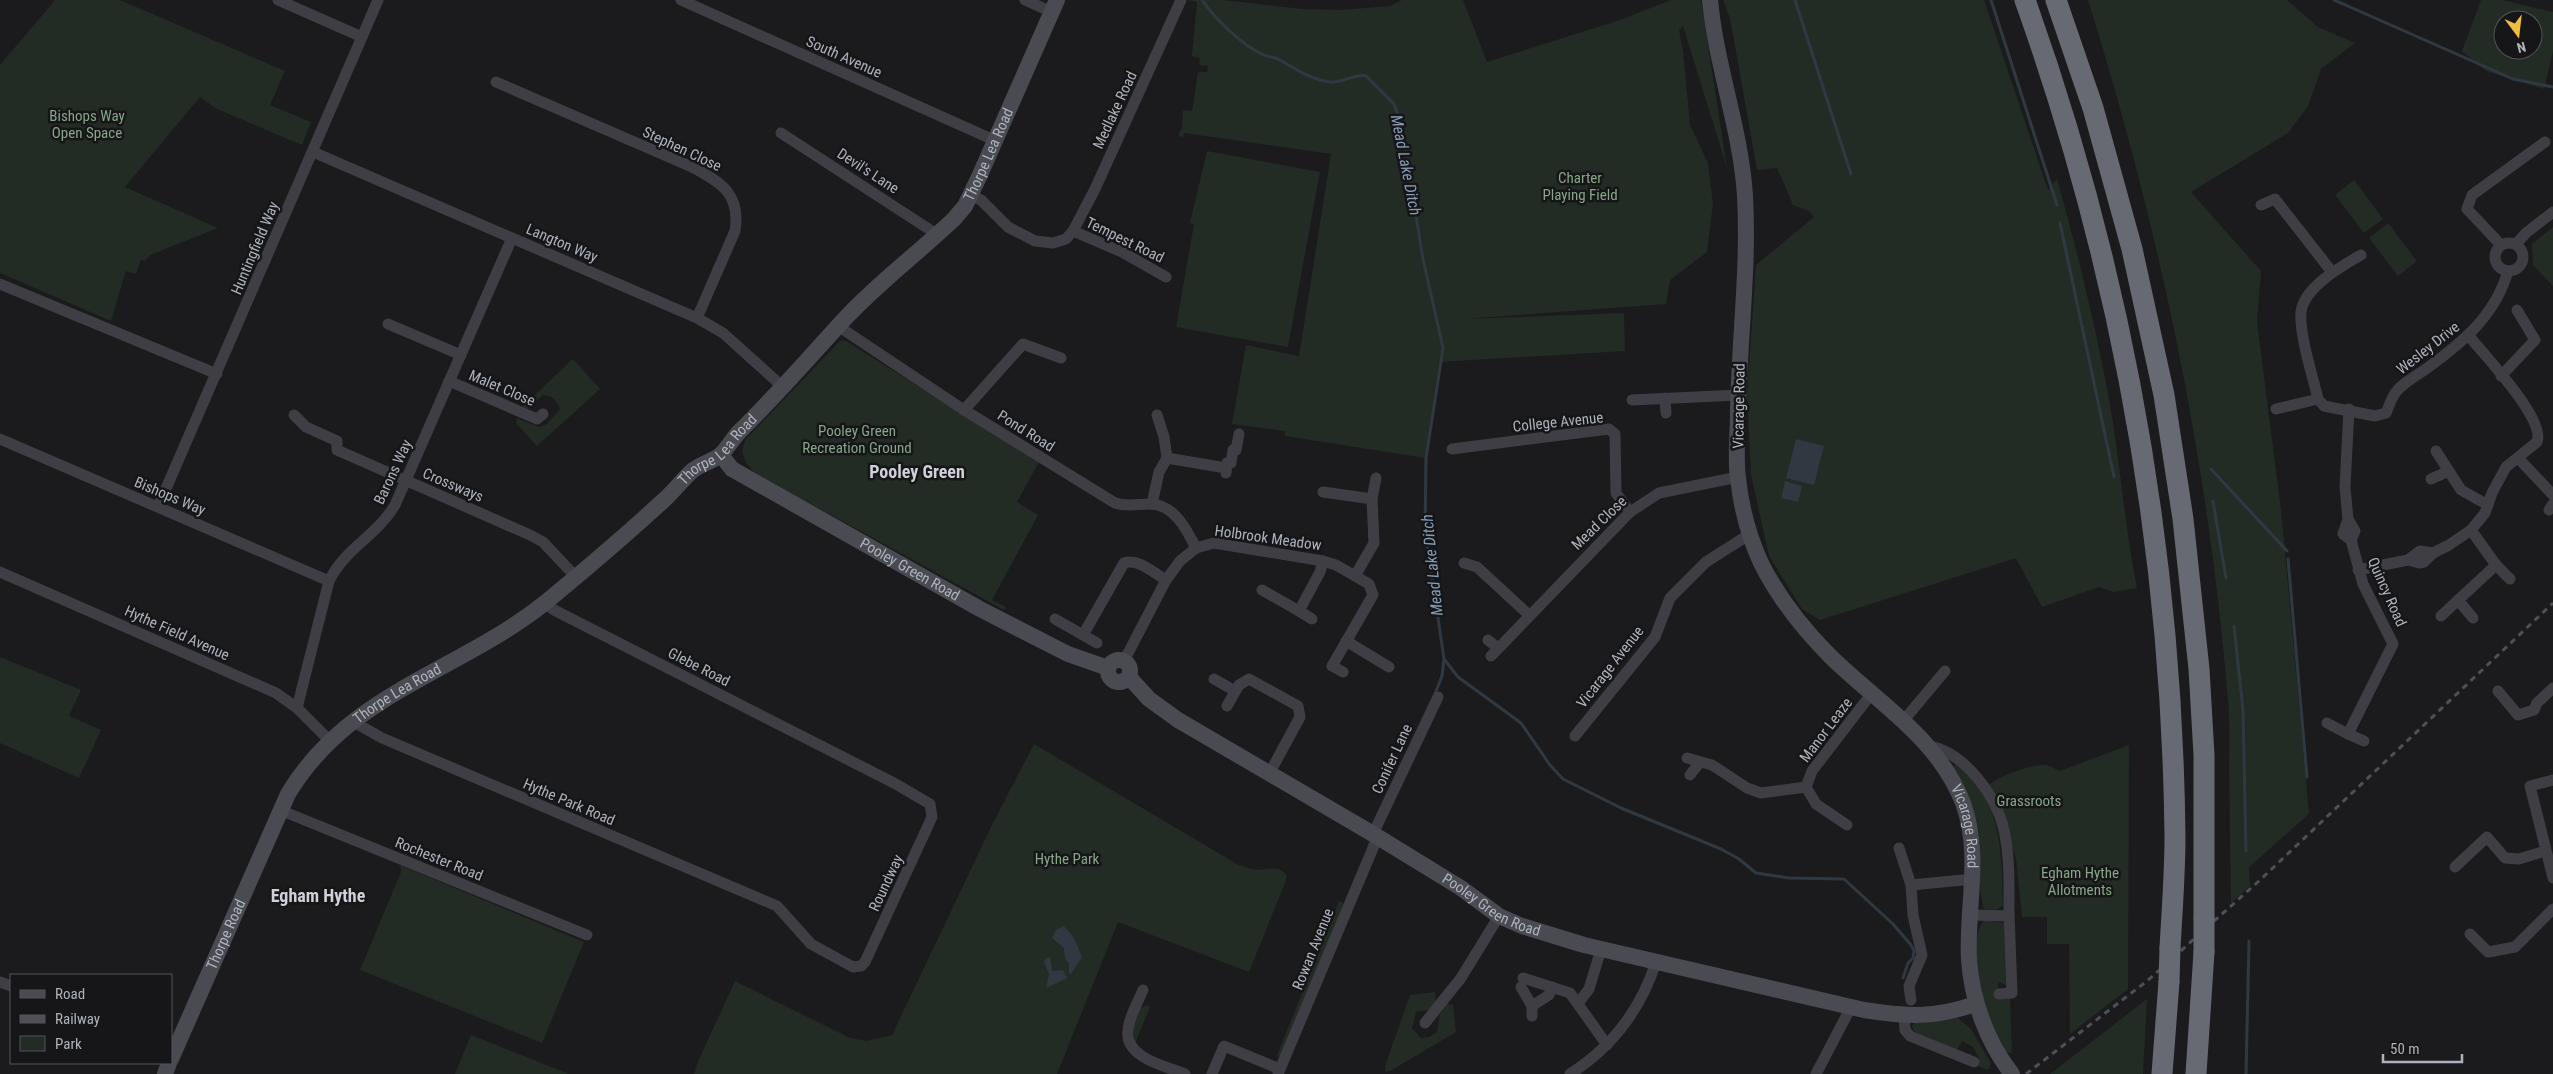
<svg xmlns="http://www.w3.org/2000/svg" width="2553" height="1074" font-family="'Roboto Condensed',sans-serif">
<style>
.green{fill:#222b24;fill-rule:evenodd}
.water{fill:#303942}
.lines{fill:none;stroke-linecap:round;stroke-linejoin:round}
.stream{stroke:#303942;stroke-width:3}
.street{stroke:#3e3e44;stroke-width:11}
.secondary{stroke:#4a4b52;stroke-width:16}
.highway{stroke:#686a73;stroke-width:21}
.rail{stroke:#4f5057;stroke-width:3;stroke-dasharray:6 5;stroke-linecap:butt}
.highway-bridge{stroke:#686a73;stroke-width:21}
.labels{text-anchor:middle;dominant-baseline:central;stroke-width:5;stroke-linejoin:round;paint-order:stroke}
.street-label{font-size:15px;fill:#adb2bc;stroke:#161618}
.park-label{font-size:15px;fill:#85a788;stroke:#161618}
.water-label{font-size:16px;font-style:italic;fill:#859eb6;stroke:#161618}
.quarter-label{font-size:18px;font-weight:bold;fill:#cfd1d8;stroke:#161618}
</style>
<rect width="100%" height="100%" fill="#1b1b1d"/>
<g class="green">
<polygon points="55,0 120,0 285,71 270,105 311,122 302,145 217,109 200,97 125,187 218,228 150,255 145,261 141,260 136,274 126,271 111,321 0,273 0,65"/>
<polygon points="1188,0 1223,0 1302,9 1340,10 1390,6 1402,0 1463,0 1487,62 1617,21 1671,0 1701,0 1727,168 1683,26 1679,30 1683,51 1690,125 1708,163 1713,204 1707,252 1670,280 1666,304 1465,319 1624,313 1625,351 1439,362 1425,458 1285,436 1285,431 1232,424 1246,345 1299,356 1331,154 1184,133 1183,138 1178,135 1182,128 1183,110 1192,111 1198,72 1207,72 1208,66 1199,65 1200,58 1192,56 1197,2"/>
<path d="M1723,0H1984L2048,190L2057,179C2077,249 2094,321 2108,393C2120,458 2124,523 2137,588L2113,592L2099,587L2042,607L2016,558L1820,620L1802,609L1769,556L1751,475L1747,395L1756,265L1814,217L1809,211L1793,205L1777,168L1757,170L1730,18Z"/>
<path d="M2088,0H2287L2318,27L2355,43L2321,69L2308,106L2288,133L2191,192L2261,271L2257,322L2281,510L2309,814L2249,867L2250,886L2231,903C2230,859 2230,814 2229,770C2229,747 2230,723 2228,700C2208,459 2160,231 2088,0Z"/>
<path d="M2481,0H2502L2553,12V51L2544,89L2486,71L2462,51ZM2503,20H2533V50H2503Z"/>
<polygon points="1207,151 1320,172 1288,347 1176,327 1194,224 1190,223"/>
<polygon points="2354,180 2383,219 2364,233 2335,195"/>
<polygon points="2388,223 2417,261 2398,276 2369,238"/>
<polygon points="2553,227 2553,286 2533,265 2532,244"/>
<path d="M840,341H846L1039,462L1017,502L1038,515L992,600L1006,607L1004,610L782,488C763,477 733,466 746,439Z"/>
<path d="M573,359L600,389L537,446L516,423L517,418L539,427L547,424L560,409C557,400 553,396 543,395L526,410L521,408Z"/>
<polygon points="0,657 81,690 69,716 101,730 79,778 0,743"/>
<path d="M1034,744L1237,864C1244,867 1250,869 1257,870C1269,870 1279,864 1287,876L1285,883L1249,972L1118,922L1057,1074H694L699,1059L735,981L850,1038L867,1041L892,1035L992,825Z"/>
<path d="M2129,745L2128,989L2070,1034L2069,944H2047V917H2022L2016,858L1989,785C1999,776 2031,764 2045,765C2049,765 2055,769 2060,771Z"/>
<path d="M1959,764C1965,771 1975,778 1980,786C2002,821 2002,867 2003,906L1994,911L1984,909C1977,887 1981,865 1980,843C1978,817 1967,788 1953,766Z"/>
<polygon points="400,865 584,942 542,1043 360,970 401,872"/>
<polygon points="1339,901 1344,903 1280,1055 1276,1058"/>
<path d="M1984,920L2004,923L2006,985L1998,982L1999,998H2010L2012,1053L2006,1052C2000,1038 1990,1024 1985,1010C1978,987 1968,940 1984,920Z"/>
<polygon points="1435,992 1436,1004 1429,1010 1416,1012 1412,1028 1421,1038 1429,1037 1437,1032 1440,1014 1447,1004 1453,1005 1456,1032 1392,1070 1385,1072 1386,1063 1410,995"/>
<polygon points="2147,999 2143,1074 2050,1074"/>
<polygon points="1147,1005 1150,1007 1135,1043 1133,1024 1140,1008"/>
<polygon points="1958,1018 1971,1029 1991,1063 1988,1070 1977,1066 1979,1058 1973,1047 1962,1041 1957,1050 1915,1032 1912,1027 1914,1023"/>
<polygon points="471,1035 569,1074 455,1074"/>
</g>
<g class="water">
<polygon points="1796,439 1824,446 1814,485 1786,478"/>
<polygon points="1785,481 1802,486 1798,502 1781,498"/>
<polygon points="1064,926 1074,938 1082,957 1071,974 1069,973 1069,963 1065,959 1064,948 1052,938 1056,930"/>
<polygon points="1050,957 1052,971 1063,970 1067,978 1046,988 1049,974 1044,962 1046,958"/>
</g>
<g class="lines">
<g class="stream">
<path d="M1202,0C1214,18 1242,45 1262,54C1268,57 1275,57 1280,60C1295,69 1311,79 1329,82C1342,84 1355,73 1366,76L1394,104L1401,122L1423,259L1443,348L1426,458L1425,529L1444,659L1458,677L1521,723L1550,765L1563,779L1621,808L1721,849L1739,859L1756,873L1789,878L1844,879L1893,924L1911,945L1914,951L1913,958L1908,963L1903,978"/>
<polyline points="1795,0 1851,174"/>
<polyline points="1991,0 2057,205"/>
<polyline points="2334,0 2513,79 2553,87"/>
<polyline points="2060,223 2114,477"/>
<polyline points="2211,469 2287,551"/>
<polyline points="2213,501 2226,578"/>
<polyline points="2288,559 2307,777"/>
<polyline points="2234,626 2243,710 2246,851"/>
<polyline points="1435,694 1442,676 1444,659"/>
<polyline points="2246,1074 2249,941"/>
</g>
<g class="street">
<polyline points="278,0 362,37"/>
<polyline points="681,0 996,141"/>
<polyline points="1025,0 1052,12"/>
<path d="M496,82L692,167C721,182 741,194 735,231L697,318"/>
<polyline points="781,133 938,235"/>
<polyline points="313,152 697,318 723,333 784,388"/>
<polyline points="971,195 981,200 1008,227 1035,241 1053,243 1066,239 1073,231 1095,189 1181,0"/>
<polyline points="2261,205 2275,199 2332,272"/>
<polyline points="1073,231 1122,252 1166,277"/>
<circle cx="2509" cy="257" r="14"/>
<polyline points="2516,244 2526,233 2553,212"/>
<polyline points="2501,245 2467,209 2472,195 2545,142"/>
<path d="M2361,255C2342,266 2304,287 2301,312C2299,334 2313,377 2318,399L2324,406L2375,416L2386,413C2389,407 2390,401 2394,395C2400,384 2416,376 2426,369C2463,342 2495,316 2508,271"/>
<polyline points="0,284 217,374"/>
<polyline points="388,324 461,355"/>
<path d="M838,326L964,410L1115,503C1128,507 1137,504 1150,504C1174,504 1187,530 1196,548"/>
<polyline points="2501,376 2535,340 2517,310"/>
<polyline points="449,381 537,419 543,414"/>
<polyline points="1665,398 1666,413"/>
<polyline points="1632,400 1739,395"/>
<polyline points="2276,409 2318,399"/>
<polyline points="964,410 1023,344 1061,358"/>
<polyline points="294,415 306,427 337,441 337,450 530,535 543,542 575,576"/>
<polyline points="1157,415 1164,437 1167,458 1226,468"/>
<polyline points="0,439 329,581"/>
<polyline points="1452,449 1609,429 1615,434 1616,493 1630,512"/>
<polyline points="2436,451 2461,490 2488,505"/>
<polyline points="2518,458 2553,495"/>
<polyline points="1226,473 1227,463 1231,463 1233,450 1236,450 1239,434"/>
<polyline points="2431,479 2449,471"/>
<polyline points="1323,492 1372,499 1374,543 1355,576"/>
<polyline points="1372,499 1376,478"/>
<polyline points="1152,504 1159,472 1167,458"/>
<polyline points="158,507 378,0"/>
<polyline points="2549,510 2553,504"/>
<polyline points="2348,519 2355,531 2351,540"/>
<polyline points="2408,560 2420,551 2433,553"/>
<polyline points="1464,563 1477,567 1529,615"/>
<polyline points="2496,565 2510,579"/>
<path d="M2358,570L2408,560L2419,563L2424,562L2433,553L2449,545L2471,530L2485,513L2492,493L2506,467L2537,442C2546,419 2484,355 2469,336"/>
<polyline points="0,572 276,693 297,708 330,741"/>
<polyline points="1262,590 1299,611 1320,572 1323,561"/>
<polyline points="2458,600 2473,618"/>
<polyline points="1299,611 1312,619"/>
<polyline points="2441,616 2496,565 2471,530"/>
<path d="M1055,619L1083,635L1124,563C1138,558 1154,573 1166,580"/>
<polyline points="1083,635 1097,643"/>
<polyline points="1488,640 1498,648"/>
<polyline points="1346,641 1389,667"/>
<polyline points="1491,656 1630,512 1659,493 1738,477"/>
<polyline points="1124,661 1166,580 1180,561 1196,548 1214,543 1323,561 1336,565 1369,584 1373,595 1332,666 1343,672"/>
<polyline points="1214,679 1235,691"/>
<polyline points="2498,691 2518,715 2534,710 2537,703 2553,688"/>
<polyline points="1227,706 1239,685 1249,679 1298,706 1300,717 1269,774"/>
<path d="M297,708L329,581C346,547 376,537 395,505L512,238"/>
<polyline points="1904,720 1945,671"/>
<polyline points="352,721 382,738 777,906 811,944 853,967 861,966 865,962 932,817 930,804 894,783 554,610 544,603"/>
<polyline points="2327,723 2348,734 2393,644 2363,584 2351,540 2343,534 2348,519 2345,487 2349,409"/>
<polyline points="2348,734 2364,741"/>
<polyline points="1575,736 1655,637 1670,598 1706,562 1750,534"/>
<path d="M1929,746C1965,753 1996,795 2004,830C2010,857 2009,886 2009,913C2010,940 2011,967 2012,993L1999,994"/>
<polyline points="1687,758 1712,765 1747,788 1761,793 1806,787"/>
<polyline points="1690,775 1700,762"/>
<polyline points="2553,780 2530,786 2553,878"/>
<polyline points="280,810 587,935"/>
<polyline points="1847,825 1816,804 1806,787 1812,771 1872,693"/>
<polyline points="1373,834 1438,697"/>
<polyline points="1899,848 1911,885"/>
<polyline points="2455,867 2487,837 2505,858 2519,859 2545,851"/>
<polyline points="1971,915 2009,916"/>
<polyline points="2470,934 2488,952 2515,947 2553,909"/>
<polyline points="1523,978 1570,993 1607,1045"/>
<polyline points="0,982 11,986"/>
<polyline points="1521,987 1532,1006 1532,1016"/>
<path d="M1143,990C1138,1002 1129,1017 1128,1030C1124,1058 1166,1066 1185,1074"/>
<polyline points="1911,1000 1909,986 1922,955 1913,915 1911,885 1973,879"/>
<polyline points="1579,1002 1589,989 1599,956"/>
<polyline points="1532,1006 1549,995 1552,987"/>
<polyline points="1904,1016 1905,1030 1910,1036 1974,1062"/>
<polyline points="1425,1023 1461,978 1499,916"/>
<polyline points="1212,1074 1224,1046 1280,1069"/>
<polyline points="1278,1074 1378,836"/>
<path d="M1570,1074C1612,1047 1641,1009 1656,962"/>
<polyline points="1816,1074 1851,1007"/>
</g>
<g class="secondary">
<path id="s1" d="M1710,0C1716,66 1741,130 1745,196C1749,269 1739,341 1738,413C1738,434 1735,457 1738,478C1741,506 1749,537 1761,563C1778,597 1804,630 1831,657C1878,703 1938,738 1963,803C1982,855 1966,908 1969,960C1972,1001 1987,1042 2012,1074"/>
<path id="s2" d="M721,455L732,469L980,609L1068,654L1108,668"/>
<circle cx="1119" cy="671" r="11"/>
<path id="s3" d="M1129,677L1149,699L1178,720L1373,834L1461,888L1499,916L1522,926L1584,945L1864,1010C1908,1017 1933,1018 1976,1004"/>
<path id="s4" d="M171,1059L288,794C349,692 459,672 546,602C586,569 626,535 664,500C674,491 682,480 692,471C700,464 711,462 719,456C725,452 733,438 739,432C774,398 806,361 839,325C874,286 916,255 954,219L965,206L979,177L1057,0"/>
<polyline points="165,1074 169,1063"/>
</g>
<g class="highway">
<path d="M2025,0C2121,269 2172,551 2175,837C2175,874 2172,911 2170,948"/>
<polyline points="2056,0 2093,108 2132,249 2164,395 2183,519 2199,669 2204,755 2204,918"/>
<polyline points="2162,1074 2169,982"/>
<polyline points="2196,1074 2204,952"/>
</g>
<polyline class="rail" points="2026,1074 2147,981 2259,881 2553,603"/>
<g class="highway-bridge">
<polyline points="2204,952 2204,918"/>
<polyline points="2169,982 2170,948"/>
</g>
</g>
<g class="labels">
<g class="street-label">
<text transform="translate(844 57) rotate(24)">South Avenue</text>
<text transform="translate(1115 110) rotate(-65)">Medlake Road</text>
<text transform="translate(682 149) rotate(25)">Stephen Close</text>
<text stroke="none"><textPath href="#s4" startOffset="1250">Thorpe Lea Road</textPath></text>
<text transform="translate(868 171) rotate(33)">Devil's Lane</text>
<text transform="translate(1125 240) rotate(26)">Tempest Road</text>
<text transform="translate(562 243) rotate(23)">Langton Way</text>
<text transform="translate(255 248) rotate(-67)">Huntingfield Way</text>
<text transform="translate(2428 348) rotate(-38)">Wesley Drive</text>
<text transform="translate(502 388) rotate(23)">Malet Close</text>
<text transform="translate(1739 406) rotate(-89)">Vicarage Road</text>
<text transform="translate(1558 422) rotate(-6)">College Avenue</text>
<text transform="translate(1026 431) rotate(32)">Pond Road</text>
<text stroke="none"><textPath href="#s4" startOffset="845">Thorpe Lea Road</textPath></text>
<text transform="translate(393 472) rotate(-65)">Barons Way</text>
<text transform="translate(453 485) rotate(23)">Crossways</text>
<text transform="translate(170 496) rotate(23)">Bishops Way</text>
<text transform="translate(1599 523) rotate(-44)">Mead Close</text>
<text transform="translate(1268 538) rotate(8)">Holbrook Meadow</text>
<text stroke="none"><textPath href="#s2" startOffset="222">Pooley Green Road</textPath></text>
<text transform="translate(2387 592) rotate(66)">Quincy Road</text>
<text transform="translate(177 633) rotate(24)">Hythe Field Avenue</text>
<text transform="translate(699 667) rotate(27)">Glebe Road</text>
<text transform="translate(1610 667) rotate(-52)">Vicarage Avenue</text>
<text stroke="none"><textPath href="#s4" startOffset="440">Thorpe Lea Road</textPath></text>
<text transform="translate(1826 730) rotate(-53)">Manor Leaze</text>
<text transform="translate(1392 759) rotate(-65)">Conifer Lane</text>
<text transform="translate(569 802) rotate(23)">Hythe Park Road</text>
<text stroke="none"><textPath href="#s1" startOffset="910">Vicarage Road</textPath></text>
<text transform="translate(439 859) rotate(22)">Rochester Road</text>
<text transform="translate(886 883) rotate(-65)">Roundway</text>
<text stroke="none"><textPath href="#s3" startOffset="430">Pooley Green Road</textPath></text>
<text stroke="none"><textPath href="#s4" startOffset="136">Thorpe Road</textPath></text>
<text transform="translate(1313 949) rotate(-68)">Rowan Avenue</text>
</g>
<g class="park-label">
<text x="87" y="116">Bishops Way<tspan x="87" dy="17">Open Space</tspan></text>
<text x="1580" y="178">Charter<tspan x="1580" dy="17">Playing Field</tspan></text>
<text x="857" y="431">Pooley Green<tspan x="857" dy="17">Recreation Ground</tspan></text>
<text x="2029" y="801">Grassroots</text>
<text x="1067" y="859">Hythe Park</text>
<text x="2080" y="873">Egham Hythe<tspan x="2080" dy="17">Allotments</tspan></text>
</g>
<g class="water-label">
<text transform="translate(1406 165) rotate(79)">Mead Lake Ditch</text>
<text transform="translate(1432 565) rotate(-96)">Mead Lake Ditch</text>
</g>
<g class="quarter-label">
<text x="917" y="471">Pooley Green</text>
<text x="318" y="895">Egham Hythe</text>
</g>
</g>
<rect x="10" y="974" width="162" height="90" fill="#161618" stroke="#52545a"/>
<rect x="20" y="990" width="25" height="8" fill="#4a4b52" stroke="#52545a"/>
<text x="55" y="999" font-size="15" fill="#adb2bc">Road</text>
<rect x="20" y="1015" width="25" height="8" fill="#4f5057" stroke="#52545a"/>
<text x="55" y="1024" font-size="15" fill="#adb2bc">Railway</text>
<rect x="20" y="1036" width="25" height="15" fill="#222b24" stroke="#52545a"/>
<text x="55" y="1049" font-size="15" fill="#adb2bc">Park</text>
<g transform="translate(2518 35) rotate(165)"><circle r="24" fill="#161618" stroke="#52545a"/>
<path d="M0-4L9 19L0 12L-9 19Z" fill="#f2bc3e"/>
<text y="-8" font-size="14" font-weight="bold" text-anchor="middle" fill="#adb2bc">N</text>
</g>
<path d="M2383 1054v8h79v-8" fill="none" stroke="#adb2bc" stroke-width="2.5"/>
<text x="2390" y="1054" font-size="15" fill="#adb2bc" stroke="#161618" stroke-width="4" paint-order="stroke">50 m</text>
</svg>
